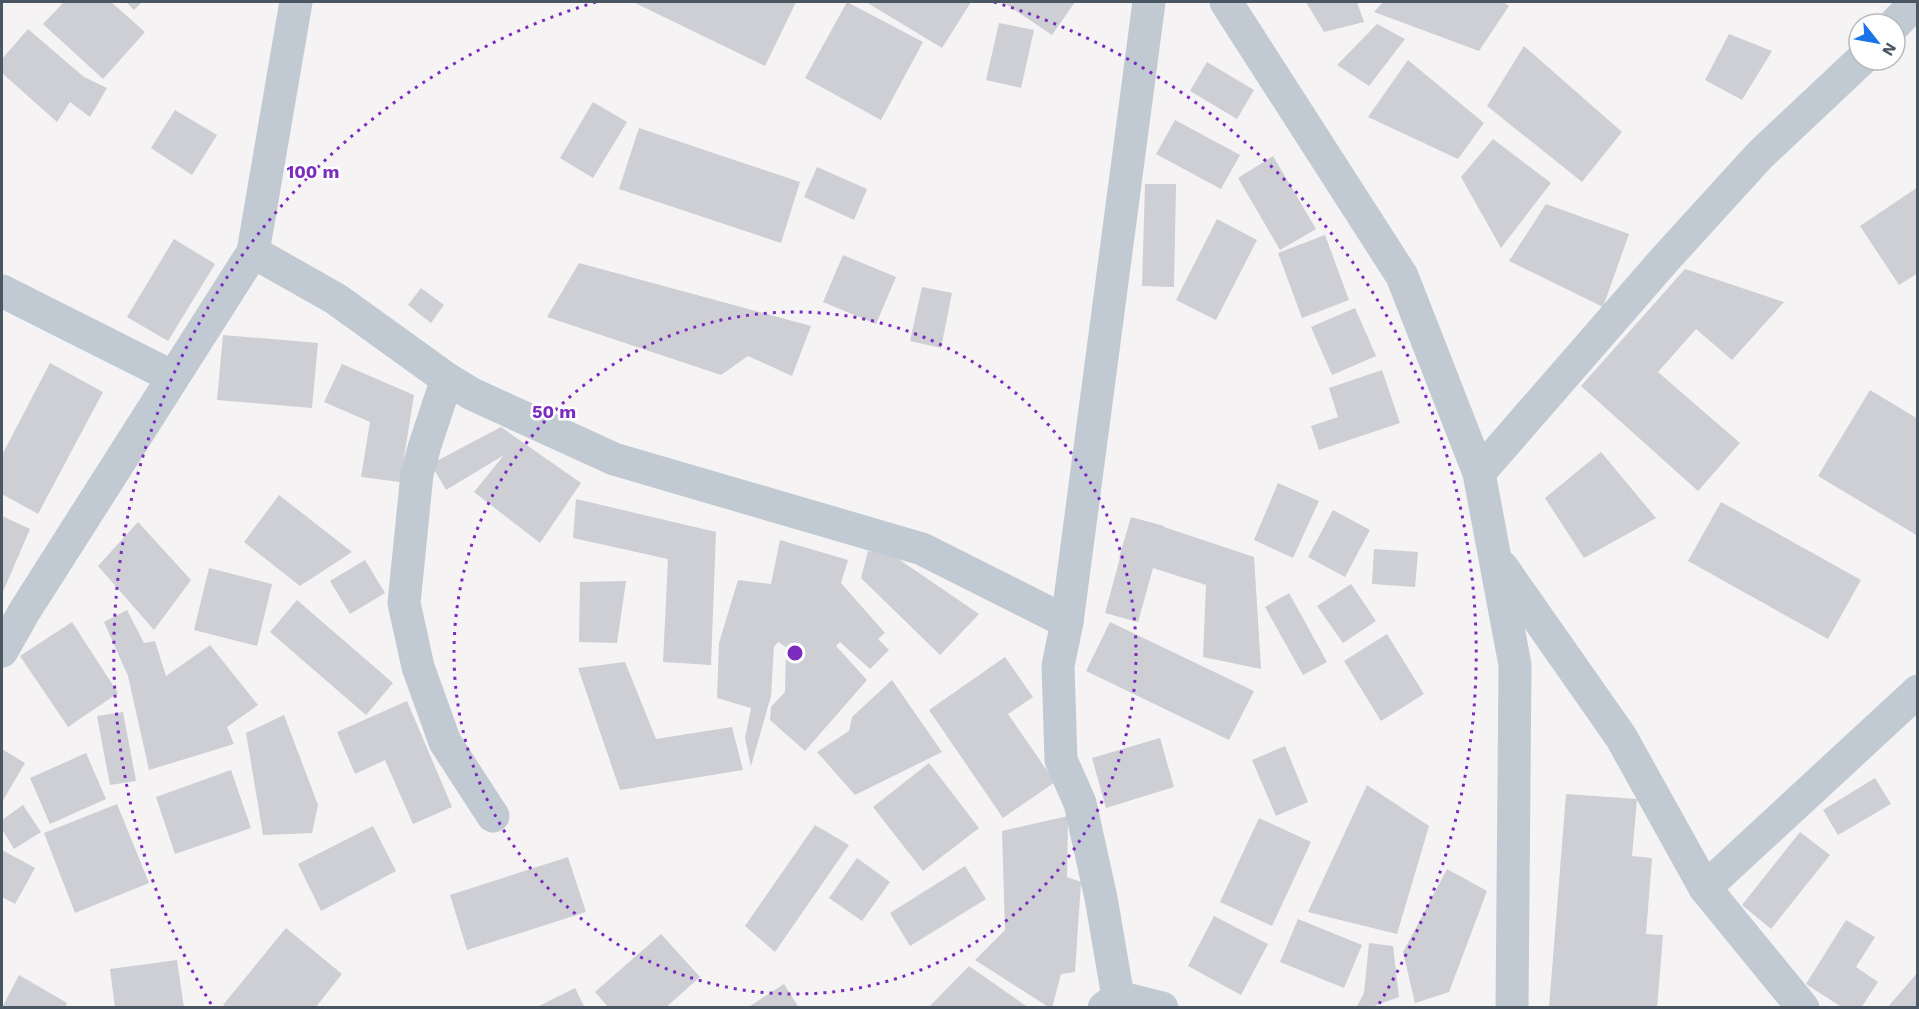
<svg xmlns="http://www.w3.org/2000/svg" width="1919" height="1009" font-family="'Work Sans',sans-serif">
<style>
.building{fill:#cdcfd5}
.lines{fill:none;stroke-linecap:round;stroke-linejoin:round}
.minor{stroke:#c1cad2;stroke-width:33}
.tertiary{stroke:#c1cad2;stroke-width:33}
.ring{fill:none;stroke:#7b2cbf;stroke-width:3;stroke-dasharray:3 6}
.centre{fill:#7b2cbf;stroke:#fff;stroke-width:3}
.ring-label{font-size:18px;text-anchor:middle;font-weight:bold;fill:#7b2cbf;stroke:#fff;stroke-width:5;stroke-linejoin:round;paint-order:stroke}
</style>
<rect width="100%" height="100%" fill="#f5f3f3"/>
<g class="building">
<polygon points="64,2 111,2 145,32 103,79 43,24"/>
<polygon points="126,2 142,2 134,10"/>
<polygon points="633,2 796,2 765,66"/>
<polygon points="847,2 923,42 881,120 805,78"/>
<polygon points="866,2 971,2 942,48"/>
<polygon points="1003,2 1075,2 1052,35"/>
<polygon points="1306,2 1357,2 1364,22 1324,32"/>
<polygon points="1383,2 1503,2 1509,6 1479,51 1374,12"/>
<polygon points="999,23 1034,30 1021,88 986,80"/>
<polygon points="1377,24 1405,39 1369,86 1337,65"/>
<polygon points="28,29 84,77 107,88 90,117 70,102 57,122 2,73 2,59"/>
<polygon points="1729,34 1772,51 1742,100 1705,80"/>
<polygon points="1524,46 1622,132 1582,182 1487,106"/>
<polygon points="1408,60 1484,123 1458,159 1368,117"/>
<polygon points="1207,62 1254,90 1237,119 1190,91"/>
<polygon points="593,102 627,122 593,178 560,158"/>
<polygon points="175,110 217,135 192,175 151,148"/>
<polygon points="1175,120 1240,155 1221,189 1156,154"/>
<polygon points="639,128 800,182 781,243 619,189"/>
<polygon points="1493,139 1551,183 1501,248 1461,177"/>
<polygon points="1273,156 1316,229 1280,250 1238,178"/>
<polygon points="817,167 867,189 854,220 804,197"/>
<polygon points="1145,184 1176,184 1174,287 1142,286"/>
<polygon points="1918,187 1918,273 1899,285 1860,226"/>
<polygon points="1546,204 1629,234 1603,307 1509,261"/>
<polygon points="1217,219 1257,240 1216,320 1176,300"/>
<polygon points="1325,235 1349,300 1302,318 1278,253"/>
<polygon points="174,239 215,264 168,341 127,317"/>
<polygon points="843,255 896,277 876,324 823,302"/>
<polygon points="579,263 811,326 792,376 748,356 721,375 547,317"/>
<polygon points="1685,269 1784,302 1732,360 1696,329 1658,372 1740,443 1698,491 1581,386"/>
<polygon points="922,287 952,293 941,348 910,341"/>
<polygon points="421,288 444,305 431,323 408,305"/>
<polygon points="1355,308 1376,356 1332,375 1311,327"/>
<polygon points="223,335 318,343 312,408 217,400"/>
<polygon points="50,363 103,392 38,514 2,494 2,455"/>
<polygon points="342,364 414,395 400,482 361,477 370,422 324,402"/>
<polygon points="1382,370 1400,423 1319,450 1311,426 1338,417 1329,388"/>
<polygon points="1870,390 1918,419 1918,536 1818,476"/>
<polygon points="501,427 581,483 540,543 474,492 504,455 446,490 431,464"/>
<polygon points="1601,452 1656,518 1584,558 1545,498"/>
<polygon points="1278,483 1319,501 1293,558 1254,540"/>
<polygon points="279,495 352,552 300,586 244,542"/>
<polygon points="576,499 716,532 711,665 663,662 668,559 573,538"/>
<polygon points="1721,502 1861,580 1828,639 1688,561"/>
<polygon points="1333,510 1370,530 1345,577 1308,557"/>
<polygon points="2,516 30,529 2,594"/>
<polygon points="1131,517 1164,526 1164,527 1254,557 1261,669 1203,657 1206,585 1153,568 1138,622 1105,613 1120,558 1119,558"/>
<polygon points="138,522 191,580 154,630 98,566"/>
<polygon points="780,540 848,560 841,583 885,633 878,639 889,650 870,669 840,642 836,646 867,680 805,751 770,720 771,707 785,692 786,647 778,642 774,647 771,696 751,766 745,738 751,708 717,698 719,643 738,580 771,584"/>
<polygon points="1374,549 1418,552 1415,587 1372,584"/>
<polygon points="868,551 891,554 979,614 940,655 861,578"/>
<polygon points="365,560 385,593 350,614 330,581"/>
<polygon points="209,568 272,584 257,646 194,630"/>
<polygon points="626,581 617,643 579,642 580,582"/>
<polygon points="1351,584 1376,621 1343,643 1317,606"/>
<polygon points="1289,593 1327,662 1303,675 1265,607"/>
<polygon points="297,600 393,683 366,715 270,632"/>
<polygon points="127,610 144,643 155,641 166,676 210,645 258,705 227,727 234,744 149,770 128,676 104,622"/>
<polygon points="72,622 118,693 68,727 20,656"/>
<polygon points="1110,622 1254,691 1229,740 1086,671"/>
<polygon points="1387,634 1424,694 1381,721 1344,661"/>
<polygon points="1005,657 1033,697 1008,714 1055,782 1003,818 929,710"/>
<polygon points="625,662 656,739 732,727 743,770 620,790 578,668"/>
<polygon points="892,680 942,752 855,795 817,752 849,731 852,717"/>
<polygon points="407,701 452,807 413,824 385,760 355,774 337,732"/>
<polygon points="123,712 136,781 110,785 97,716"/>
<polygon points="284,715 318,805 312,833 263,835 246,733"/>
<polygon points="1160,738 1174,787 1106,808 1092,758"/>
<polygon points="1285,746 1308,802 1276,816 1252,760"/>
<polygon points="2,749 25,763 2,802"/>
<polygon points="86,753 106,799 50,824 30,778"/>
<polygon points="929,763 979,828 923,871 873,807"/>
<polygon points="231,770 251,828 175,854 156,797"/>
<polygon points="1875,778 1891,804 1838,835 1823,810"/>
<polygon points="1367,785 1429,826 1397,934 1308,912"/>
<polygon points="1566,794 1637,799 1632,856 1652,858 1646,934 1663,935 1657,1008 1549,1008"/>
<polygon points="117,804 149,883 75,913 44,833"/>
<polygon points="23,805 41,832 14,849 2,829 2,820"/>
<polygon points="1068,816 1067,877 1081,882 1075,972 1061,974 1052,1008 1050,1008 975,960 1005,930 1002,831"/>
<polygon points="1259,818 1311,842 1272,926 1220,902"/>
<polygon points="815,825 849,845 775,952 745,926"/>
<polygon points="373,826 396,871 321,911 298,864"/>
<polygon points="1800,832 1830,855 1771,929 1742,905"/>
<polygon points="2,850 35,868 15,904 2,897"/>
<polygon points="568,857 586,912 467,950 450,895"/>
<polygon points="857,858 890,882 862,921 829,898"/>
<polygon points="965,866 986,899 910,946 890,913"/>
<polygon points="1447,869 1487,891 1449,992 1415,1003 1403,952"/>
<polygon points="1214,916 1268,944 1241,995 1188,966"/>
<polygon points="1298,919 1362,945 1344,988 1280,962"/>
<polygon points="1846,920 1875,937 1856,967 1878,982 1861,1008 1843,1008 1806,984"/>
<polygon points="286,928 342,974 315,1008 227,1008 223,1005"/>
<polygon points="661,934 700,977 665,1008 609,1008 595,992"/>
<polygon points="1369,943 1393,946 1399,997 1369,1008 1356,1008 1364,993"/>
<polygon points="177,960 184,1008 115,1008 110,969"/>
<polygon points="969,966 1029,1008 928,1008"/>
<polygon points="1918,972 1918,1008 1887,1008"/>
<polygon points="19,975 67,1003 65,1008 2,1008"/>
<polygon points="784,984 799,1008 747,1008"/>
<polygon points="575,988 585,1008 535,1008"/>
</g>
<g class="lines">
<g class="minor">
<polyline points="1895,24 1916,2"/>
<polyline points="253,252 336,299 447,379 472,394 614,459 922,549 1067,622 1058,666 1061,760 1080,803 1101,898 1118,997"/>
<polyline points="2,291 173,377"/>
<polyline points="447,379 425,445 417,474 404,603 418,667 445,742 493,816"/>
<polyline points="1479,473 1667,257 1760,155 1861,60"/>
<polyline points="1067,622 1149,2"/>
<polyline points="2,651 24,612 253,252 296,2"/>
<polyline points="1705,888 1918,691"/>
<polyline points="1104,1008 1118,997 1162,1008"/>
</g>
<g class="tertiary">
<polyline points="1226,2 1402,276 1479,473 1515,665 1512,1008"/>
<polyline points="1502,567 1621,737 1705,888 1803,1008"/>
</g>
</g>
<g class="ring">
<circle cx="795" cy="653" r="341"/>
<path d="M211 1004A681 681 0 0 1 596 2M994 2A681 681 0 0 1 1379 1004"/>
</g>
<circle cx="795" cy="653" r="9" class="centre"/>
<g class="ring-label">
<text x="313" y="178">100 m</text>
<text x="554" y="418">50 m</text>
</g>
<rect width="1919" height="1009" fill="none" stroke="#4a5661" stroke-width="6"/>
<g transform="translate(1877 42) rotate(121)"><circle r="28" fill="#ffffff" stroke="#b7bbc0" stroke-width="1.5"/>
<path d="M0-4.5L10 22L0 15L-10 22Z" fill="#1a73e8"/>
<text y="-9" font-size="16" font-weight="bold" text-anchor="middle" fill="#4a5661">N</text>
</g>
</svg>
